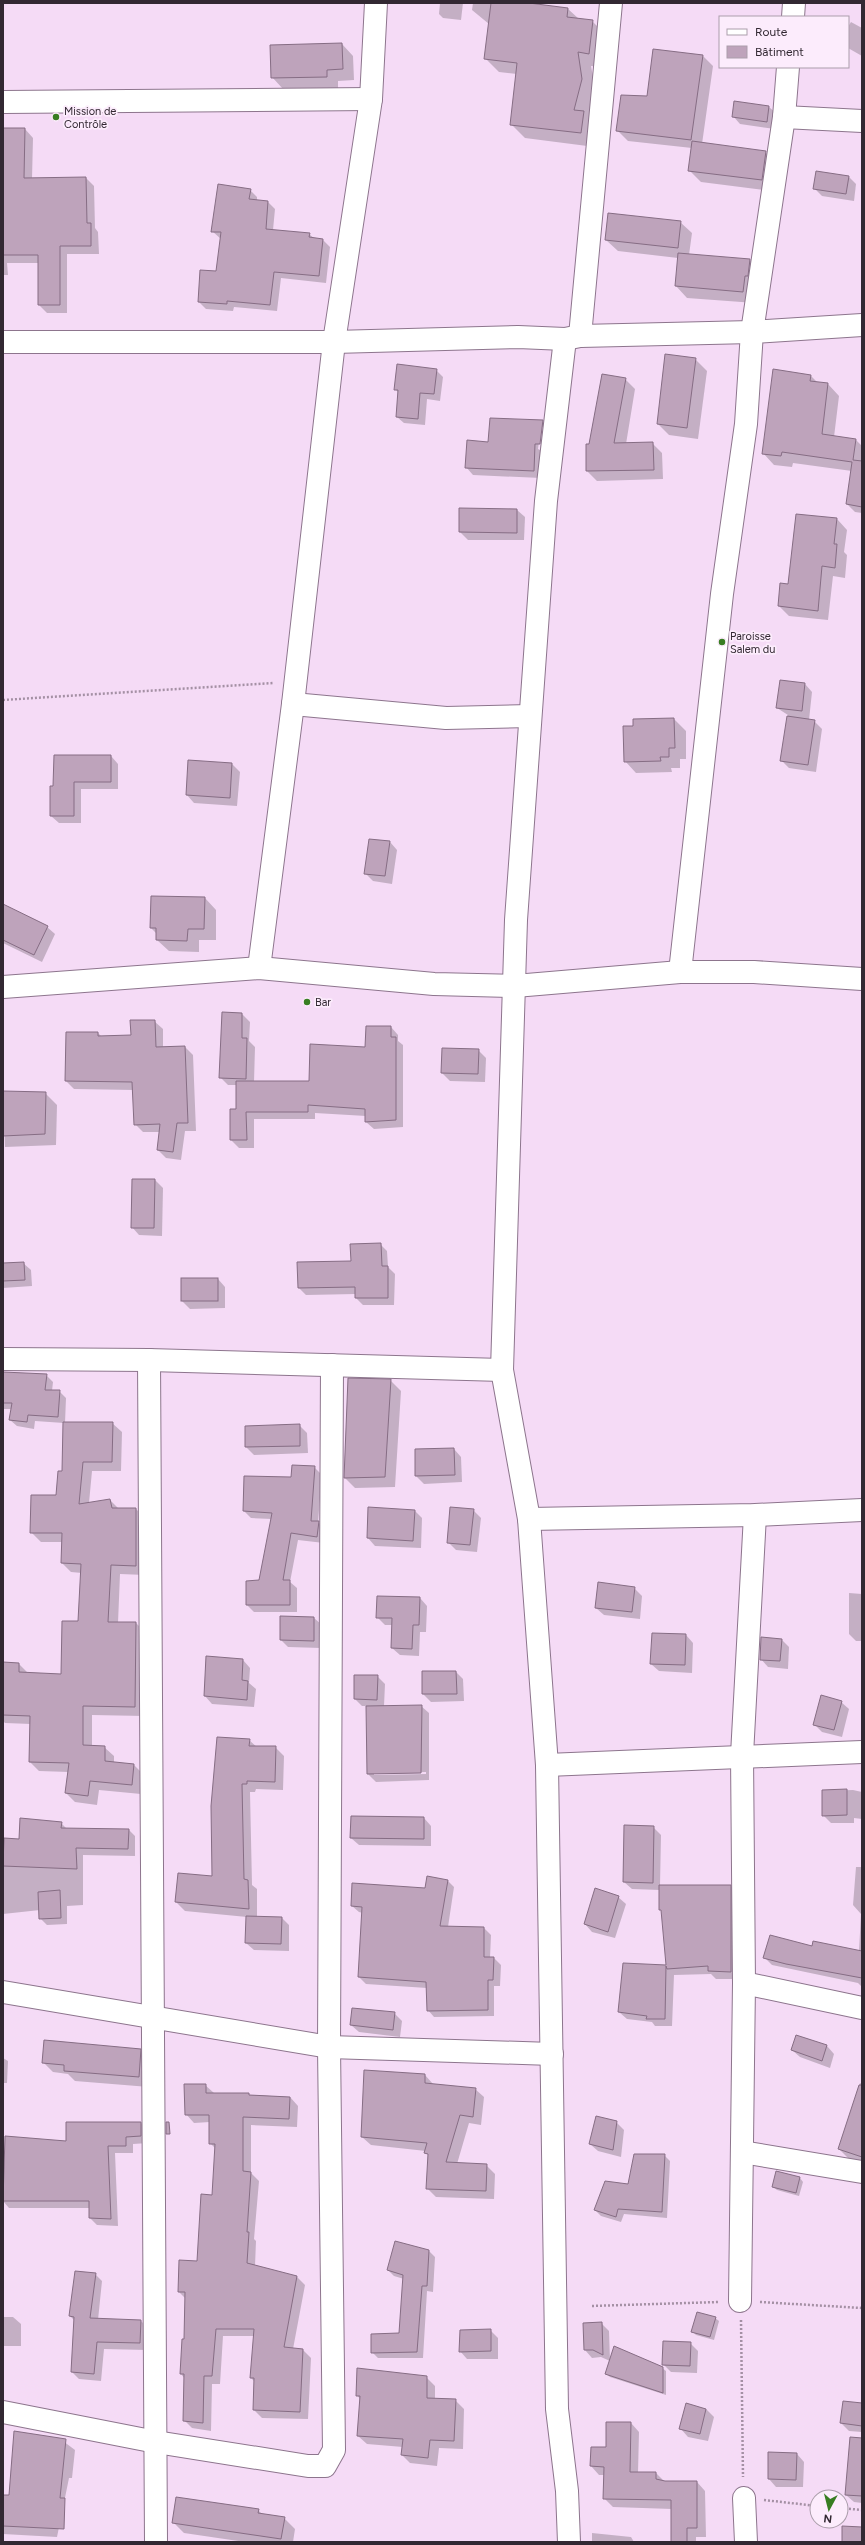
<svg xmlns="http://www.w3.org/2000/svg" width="865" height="2545" font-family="Figtree,sans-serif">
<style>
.shadow{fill:#0003;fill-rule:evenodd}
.building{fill:#bea3bb;stroke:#866d84}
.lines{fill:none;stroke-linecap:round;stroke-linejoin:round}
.minor-casing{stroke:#8d758d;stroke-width:24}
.path{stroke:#a490a4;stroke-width:2.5;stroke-dasharray:2 2;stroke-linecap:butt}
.minor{stroke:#fff;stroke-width:22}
.poi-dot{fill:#387e22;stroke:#fcecfc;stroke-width:1.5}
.labels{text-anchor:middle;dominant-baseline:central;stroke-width:3.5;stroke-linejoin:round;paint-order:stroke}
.poi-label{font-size:11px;fill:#322832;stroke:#fcecfc;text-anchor:start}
</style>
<rect width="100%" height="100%" fill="#f5dbf6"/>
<g class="shadow">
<polygon points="440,3 463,3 461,20 443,18 439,14"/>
<polygon points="473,3 527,3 568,9 579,19 592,21 606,35 602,67 591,66 596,93 595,147 525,138 511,124 517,74 499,72 485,58 489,24 472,10"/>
<polygon points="851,22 862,28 862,56 848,48 848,27"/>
<polygon points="342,44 353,56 354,80 338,81 338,88 283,89 272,77"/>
<polygon points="703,56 713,66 702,144 765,152 777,163 773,191 701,182 689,170 692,148 628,141 618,131 648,97"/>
<polygon points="735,102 769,107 777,114 775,129 740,124 733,116"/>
<polygon points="3,129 25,129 33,138 32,179 86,178 94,186 95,228 98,232 99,254 67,254 67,313 47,313 39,305 39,263 7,263 8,275 3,275"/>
<polygon points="849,177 856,184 854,201 822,196 814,188"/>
<polygon points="250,190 257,197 257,201 268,202 275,209 273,230 309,234 315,239 323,240 330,247 326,283 281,278 277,311 234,307 233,311 206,309 199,302 217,272 221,239 212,231"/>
<polygon points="680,222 692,233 689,255 750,260 761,272 755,303 687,298 676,286 678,258 618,251 606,240"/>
<polygon points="695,359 707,371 698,439 669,435 658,424"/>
<polygon points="436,370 443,377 440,401 427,399 425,425 404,423 397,417 399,393 395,389"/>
<polygon points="810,375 818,383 828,384 839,396 834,437 856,440 862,446 862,513 855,512 847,504 852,471 793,463 792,467 774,465 763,453"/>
<polygon points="625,379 635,389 626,444 652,443 662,453 663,479 597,481 587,471 590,445"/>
<path d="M542,421L550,429L541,478L473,475L466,467L489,443ZM541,427H543L540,450L538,449Z"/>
<polygon points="460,509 517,510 525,517 524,540 468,540 460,532"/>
<polygon points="837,519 847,530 844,552 847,555 845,578 833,576 828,620 789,616 779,606 789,585"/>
<polygon points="805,684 812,692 809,720 814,721 822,729 816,772 789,768 781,760 788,715 777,708"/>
<polygon points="674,719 686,731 686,759 680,759 680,768 671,768 672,772 636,773 625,761 634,720"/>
<polygon points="111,756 118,764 118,789 81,789 81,823 59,823 51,816 54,787"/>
<polygon points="189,761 232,764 240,772 237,806 194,803 187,795"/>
<polygon points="390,842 397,850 392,884 373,881 365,873"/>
<polygon points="205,898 216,910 216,940 199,940 199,952 169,951 157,940 157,934 151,928"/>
<polygon points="3,916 47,927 55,934 42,962 3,943"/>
<polygon points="242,1014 250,1022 249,1041 255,1047 254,1082 310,1082 366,1048 391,1027 398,1035 398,1041 403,1045 403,1127 374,1129 366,1122 366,1116 315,1113 315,1119 254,1119 254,1148 239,1148 231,1140 237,1110 237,1085 228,1085 220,1077"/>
<polygon points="154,1021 163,1029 163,1048 185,1047 193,1055 196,1131 185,1131 181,1160 166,1158 158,1150 160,1132 143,1132 135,1124 134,1090 74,1089 66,1081 67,1033 98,1033 102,1037 132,1036"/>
<polygon points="478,1050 486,1058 485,1082 450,1081 442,1073"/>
<polygon points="3,1092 45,1093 57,1105 56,1145 5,1147"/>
<polygon points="133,1180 155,1180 163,1188 162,1236 139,1235 132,1227"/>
<polygon points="380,1244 387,1251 388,1267 395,1274 394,1305 363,1305 356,1298 356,1294 306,1295 299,1288 352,1262"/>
<polygon points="23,1263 31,1270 32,1286 3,1288 3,1264"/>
<polygon points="218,1279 225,1287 225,1308 190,1309 182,1301"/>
<polygon points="3,1373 46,1375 53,1382 52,1391 59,1391 66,1398 65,1423 112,1423 122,1432 121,1471 92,1471 89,1503 110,1500 119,1509 136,1509 145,1518 145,1575 120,1574 118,1623 136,1623 145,1632 144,1716 92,1715 92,1747 104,1747 114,1756 114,1763 134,1765 143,1774 141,1794 99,1790 97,1805 75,1802 66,1793 69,1772 39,1771 30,1762 31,1724 5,1723 3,1721 3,1664 19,1664 28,1673 62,1675 79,1622 82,1573 71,1572 62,1563 63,1542 41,1542 31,1532 56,1496 63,1472 64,1423 35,1421 34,1429 17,1426 10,1420 12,1409 3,1409"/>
<polygon points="390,1380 401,1391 395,1487 355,1488 345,1478 345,1447"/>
<polygon points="299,1425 307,1433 308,1453 254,1455 246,1447 246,1427"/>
<polygon points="454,1449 461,1457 462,1482 424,1484 416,1476"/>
<polygon points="314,1467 322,1475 318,1522 326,1530 324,1543 298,1540 290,1582 297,1588 297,1612 254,1612 247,1605 260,1581 272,1519 251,1518 244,1511 245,1477 292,1478"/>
<polygon points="473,1510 481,1518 477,1552 456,1550 448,1542"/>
<polygon points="415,1511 422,1518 421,1548 375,1546 368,1538"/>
<polygon points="634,1588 642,1596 640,1619 604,1615 596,1608"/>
<polygon points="849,1593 862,1594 862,1641 856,1641 849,1634"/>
<polygon points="420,1598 427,1606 426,1632 420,1632 419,1656 400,1655 392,1648 393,1625 385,1625 377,1617"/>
<polygon points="314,1618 322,1625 321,1648 288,1647 281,1640"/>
<polygon points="686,1635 693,1643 692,1673 659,1671 651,1664"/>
<polygon points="782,1640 789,1647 788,1669 768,1667 761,1659"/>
<polygon points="243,1660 250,1668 249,1683 256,1689 254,1707 212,1704 205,1696"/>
<polygon points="423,1672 456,1672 463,1679 464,1701 431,1702 423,1694"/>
<path d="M377,1676L385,1684L384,1706H421L429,1713V1780L376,1782L368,1774L367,1706H362L355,1699ZM426,1772V1774L374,1775V1773Z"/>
<polygon points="841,1702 849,1709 842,1737 822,1732 814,1724"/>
<polygon points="249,1740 257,1747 275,1747 284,1756 283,1790 256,1789 255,1792 250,1792 252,1885 257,1889 257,1917 282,1918 289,1925 289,1951 254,1950 246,1943 247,1917 185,1911 176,1902 213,1878"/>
<polygon points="853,1790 862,1792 862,1819 854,1818 854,1823 831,1823 823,1815 823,1791"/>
<polygon points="424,1818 431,1826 431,1846 359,1845 351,1838"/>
<polygon points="61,1823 67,1829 129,1830 135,1836 135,1856 83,1855 83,1905 67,1906 67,1924 47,1925 40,1918 40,1910 3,1914 3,1839 20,1840"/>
<polygon points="653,1827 661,1835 660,1886 730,1886 738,1893 739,1979 716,1979 711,1974 674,1975 672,2026 655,2026 652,2022 627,2019 619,2012 623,1964 667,1966 660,1890 632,1889 624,1882"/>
<polygon points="856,1867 862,1867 862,1987 858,1983 772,1965 764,1957 813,1948 859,1951 861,1914 853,1905"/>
<polygon points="447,1880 454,1887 448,1927 484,1928 491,1935 490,1958 494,1958 501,1965 500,1986 494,1986 494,2016 434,2017 428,2010 427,1988 366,1984 359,1977 363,1913 359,1912 352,1906 426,1889"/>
<polygon points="618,1897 626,1904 615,1938 592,1932 585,1924"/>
<polygon points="394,2013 402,2021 400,2037 359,2032 351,2025"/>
<polygon points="797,2036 827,2046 834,2054 830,2068 800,2057 792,2050"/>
<polygon points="140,2050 150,2060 149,2087 75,2081 68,2074 53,2072 43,2062"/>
<polygon points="3,2058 8,2061 7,2083 3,2083"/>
<polygon points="425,2075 433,2084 475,2089 484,2097 481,2125 469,2123 457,2164 486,2165 495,2174 494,2199 436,2197 427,2188 429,2156 426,2151 371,2145 362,2137"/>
<polygon points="860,2083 862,2084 862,2163 849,2159 839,2149"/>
<polygon points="205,2085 214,2093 290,2097 298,2106 297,2127 251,2125 251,2173 259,2181 254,2239 256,2241 255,2266 297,2277 305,2285 293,2349 303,2350 311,2358 308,2419 262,2418 254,2410 254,2381 251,2378 255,2336 223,2336 220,2384 212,2384 211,2431 192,2428 184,2420 185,2379 181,2374 185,2340 186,2299 179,2292 198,2262 213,2196 216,2149 210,2143 210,2122 194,2123 186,2114"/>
<polygon points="616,2122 624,2130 621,2157 598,2151 590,2144"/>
<polygon points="141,2123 148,2130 148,2143 133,2144 133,2153 115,2153 118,2226 97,2225 90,2218 90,2208 9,2208 3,2201 6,2137 68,2142"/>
<polygon points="664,2155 670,2161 667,2218 624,2214 621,2222 601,2216 595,2210"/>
<polygon points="800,2178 803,2182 799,2196 777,2190 773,2187"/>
<polygon points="429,2251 435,2257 433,2292 427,2291 423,2358 378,2358 372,2352 400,2334 404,2279 394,2276 388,2270"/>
<polygon points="95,2274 102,2281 98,2320 141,2321 148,2328 147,2350 104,2349 101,2381 79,2379 72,2372 75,2321 70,2316"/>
<polygon points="3,2317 13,2317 21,2324 21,2346 3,2346"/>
<polygon points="715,2318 719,2321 714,2340 696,2335 693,2332"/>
<polygon points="601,2323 609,2331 610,2361 601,2357 592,2358 585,2350 584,2324"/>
<polygon points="490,2330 498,2338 498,2359 467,2359 460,2351"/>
<polygon points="690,2343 698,2351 697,2373 671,2372 663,2364"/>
<polygon points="662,2368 666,2371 666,2395 610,2377 606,2374"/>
<polygon points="426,2377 435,2386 435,2399 455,2400 464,2409 463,2449 439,2448 437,2466 410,2463 402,2455 403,2447 367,2444 358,2436 360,2399 357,2395"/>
<polygon points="862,2404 862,2432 849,2431 841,2423"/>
<polygon points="687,2405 706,2409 714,2417 708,2441 688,2437 681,2429"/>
<polygon points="631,2423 639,2432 638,2473 656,2473 665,2482 697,2482 705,2491 706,2537 696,2537 696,2542 671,2542 672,2509 613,2507 604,2498 605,2475 599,2475 591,2466"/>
<polygon points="15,2432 59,2438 75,2450 72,2478 69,2478 57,2537 3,2534 3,2496 10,2496"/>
<polygon points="797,2454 804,2462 803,2487 776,2487 769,2479"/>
<polygon points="862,2468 862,2503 854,2502 846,2495"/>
<polygon points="258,2510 263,2515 284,2518 295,2529 293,2542 245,2542 184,2533 173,2522"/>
<polygon points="592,2533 631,2537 634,2542 592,2542"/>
</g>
<g class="building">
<polygon points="491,3 529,3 568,8 567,17 593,20 589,54 578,52 582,79 574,110 584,111 581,133 510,125 517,63 484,59"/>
<polygon points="342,43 343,69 327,70 327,77 271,78 270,45"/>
<polygon points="653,49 703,55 691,140 616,131 621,95 647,96"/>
<polygon points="734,101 769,106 767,122 732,117"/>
<polygon points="3,128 25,128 24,178 86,177 87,223 91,223 91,246 60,246 60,305 38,305 38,255 3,255"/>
<polygon points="692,141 766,151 762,180 688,171"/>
<polygon points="816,171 849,176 846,194 813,189"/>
<polygon points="218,184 251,189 249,199 268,201 266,229 310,233 309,237 323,239 319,276 274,272 270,305 227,301 227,304 198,302 200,270 216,271 221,232 211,232"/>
<polygon points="608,213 681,221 678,248 605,240"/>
<polygon points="678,253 750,259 748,276 745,276 743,292 675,286"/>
<polygon points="665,354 696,358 687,428 657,424"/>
<polygon points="397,364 437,369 434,394 420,393 418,419 396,417 398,390 394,390"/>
<polygon points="773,369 811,375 810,381 828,383 822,434 856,439 853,460 862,461 862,507 846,504 852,462 782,452 781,456 762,454"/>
<polygon points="602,374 626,378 614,443 653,442 654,470 586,471 586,444 589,444"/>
<polygon points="490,418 543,420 540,444 535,444 534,471 465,468 467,440 488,442"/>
<polygon points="459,508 517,509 517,533 459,532"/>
<polygon points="796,514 837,518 834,544 837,544 835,568 822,566 818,611 778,606 780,583 788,584"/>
<polygon points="780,680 805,683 802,711 776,708"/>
<polygon points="787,716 815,720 808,765 780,761"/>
<polygon points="674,718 675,748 669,748 669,757 660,757 661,761 624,762 623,726 633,726 633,719"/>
<polygon points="54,755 111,755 111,782 74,782 74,816 50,816 50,786 53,786"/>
<polygon points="188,760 232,763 230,798 186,795"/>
<polygon points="369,839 390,841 385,876 364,874"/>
<polygon points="151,896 205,897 204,929 188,929 187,941 156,940 156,928 150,928"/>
<polygon points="3,904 48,926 34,955 3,940"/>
<polygon points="222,1012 242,1013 242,1038 247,1038 246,1079 219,1078"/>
<polygon points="130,1020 155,1020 156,1047 185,1046 188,1123 177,1123 173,1152 157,1150 160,1124 134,1125 132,1082 65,1081 66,1032 98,1032 98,1036 131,1035"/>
<polygon points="366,1026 391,1026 391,1037 396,1037 396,1120 365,1122 365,1109 308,1105 308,1112 246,1112 247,1140 230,1140 230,1109 236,1109 236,1081 309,1081 310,1044 365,1047"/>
<polygon points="442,1048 479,1049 478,1074 441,1073"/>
<polygon points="3,1091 46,1092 45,1134 3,1136"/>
<polygon points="132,1179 155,1179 154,1228 131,1228"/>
<polygon points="381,1243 382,1266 388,1266 388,1298 355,1298 355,1287 298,1288 297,1262 351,1261 350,1244"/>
<polygon points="24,1262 25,1280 3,1281 3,1263"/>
<rect x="181" y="1278" width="37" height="23"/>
<polygon points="3,1372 47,1374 45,1390 60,1390 58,1417 28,1415 27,1422 9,1420 12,1403 3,1403"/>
<polygon points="348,1378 391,1379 385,1477 344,1478"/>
<polygon points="63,1422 113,1422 112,1462 83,1462 79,1504 110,1499 112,1508 136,1508 136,1566 111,1565 108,1622 136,1622 135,1707 83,1706 83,1745 105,1746 105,1761 134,1764 132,1785 90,1781 88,1796 65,1793 69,1763 29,1762 30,1716 3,1715 3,1662 19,1663 19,1672 61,1674 62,1621 78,1621 81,1564 61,1563 62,1533 30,1533 31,1495 56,1495 58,1471 62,1471"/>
<polygon points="300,1424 300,1446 245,1447 245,1426"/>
<polygon points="454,1448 455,1475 415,1476 415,1449"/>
<polygon points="292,1465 315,1466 311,1521 319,1521 317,1537 291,1533 283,1580 290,1580 290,1605 246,1605 246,1581 259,1580 272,1513 243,1511 244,1476 291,1477"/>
<polygon points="368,1507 415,1510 413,1541 367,1538"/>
<polygon points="450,1507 474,1509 470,1545 447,1543"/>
<polygon points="598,1582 635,1587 632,1612 595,1608"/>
<polygon points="377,1596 420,1597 419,1625 413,1625 412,1649 391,1648 392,1618 376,1618"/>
<polygon points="280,1616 314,1617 314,1641 280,1640"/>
<polygon points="652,1633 686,1634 685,1665 650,1664"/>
<polygon points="761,1637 782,1639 780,1661 760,1660"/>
<polygon points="206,1656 243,1659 242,1680 248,1681 247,1700 204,1696"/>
<polygon points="422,1671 456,1671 457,1694 422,1694"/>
<polygon points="354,1675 378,1675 377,1700 354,1699"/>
<polygon points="821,1695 842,1701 834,1730 813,1725"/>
<polygon points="422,1705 421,1773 367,1774 366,1706"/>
<polygon points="217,1737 250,1739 249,1746 276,1746 275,1782 247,1781 247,1784 242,1784 244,1879 248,1880 249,1909 175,1902 178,1873 212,1876 211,1806"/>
<polygon points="847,1789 847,1815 822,1816 822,1790"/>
<polygon points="351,1816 424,1817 424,1839 350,1838"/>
<polygon points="20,1818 62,1822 61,1828 129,1829 128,1849 76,1848 77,1869 3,1866 4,1838 19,1839"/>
<polygon points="624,1825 654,1826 653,1883 623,1882"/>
<polygon points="427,1876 448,1880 440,1926 484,1927 484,1957 494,1957 493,1980 488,1980 488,2010 427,2011 426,1982 358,1977 362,1907 351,1906 352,1883 425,1888"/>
<polygon points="659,1885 731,1885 731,1972 708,1971 708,1966 667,1969 666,1966 665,2019 646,2019 647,2016 618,2012 623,1963 666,1965 661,1910 659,1910"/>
<polygon points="595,1888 619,1896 608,1932 584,1924"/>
<polygon points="60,1890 61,1918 39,1919 38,1892"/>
<polygon points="246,1916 282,1917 281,1944 245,1943"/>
<polygon points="770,1935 812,1946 813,1941 862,1951 862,1978 786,1964 763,1958"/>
<polygon points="352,2008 395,2012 393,2030 350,2025"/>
<polygon points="796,2035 827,2045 822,2061 791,2050"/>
<polygon points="44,2040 141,2049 139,2077 64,2071 64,2065 42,2063"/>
<polygon points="364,2070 425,2074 425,2083 476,2088 473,2117 460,2115 446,2162 487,2164 486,2191 426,2189 428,2154 424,2153 427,2143 361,2137"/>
<polygon points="184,2084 206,2084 206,2093 249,2093 249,2095 290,2097 289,2119 243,2117 243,2171 251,2172 247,2232 249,2232 247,2263 297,2276 284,2347 303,2349 300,2412 253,2410 254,2378 250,2378 254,2329 216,2329 212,2376 204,2376 203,2423 183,2421 184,2374 180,2374 182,2339 184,2339 185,2292 178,2292 179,2260 197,2261 201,2194 212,2195 215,2144 209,2144 209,2115 185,2115"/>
<polygon points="859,2085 862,2085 862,2157 838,2149"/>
<polygon points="596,2116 617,2121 613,2150 589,2144"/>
<polygon points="66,2122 141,2122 141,2136 126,2137 126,2146 108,2146 111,2219 89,2218 89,2201 3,2201 5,2136 66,2141"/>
<polygon points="166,2122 169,2122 170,2134 166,2134"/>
<polygon points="634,2154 665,2154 662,2212 618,2209 616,2217 594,2210 605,2181 628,2184"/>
<polygon points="776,2171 800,2177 796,2193 772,2187"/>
<polygon points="395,2241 429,2250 427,2286 422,2286 417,2352 371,2353 371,2334 399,2333 403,2275 387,2270"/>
<polygon points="75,2271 96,2273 90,2318 141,2320 140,2343 97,2342 94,2374 71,2372 74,2317 69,2316"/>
<polygon points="697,2312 716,2317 710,2337 691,2332"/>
<polygon points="602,2322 603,2355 593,2350 584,2350 583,2323"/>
<polygon points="491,2329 491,2351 459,2352 460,2330"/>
<polygon points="663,2341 691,2342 690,2366 662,2365"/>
<polygon points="614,2346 663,2367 663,2393 605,2374"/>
<polygon points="357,2368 427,2376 427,2398 456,2399 454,2441 430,2440 428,2458 401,2455 403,2439 357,2436 360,2396 356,2396"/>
<polygon points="843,2401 862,2403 862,2426 840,2423"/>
<polygon points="686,2403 706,2409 700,2434 679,2429"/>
<polygon points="606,2422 631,2422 630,2472 656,2472 656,2479 665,2481 697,2481 697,2528 687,2528 687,2542 671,2542 671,2500 603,2499 604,2467 590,2466 591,2447 606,2447"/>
<polygon points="14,2431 66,2439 60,2498 65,2498 64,2529 3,2526 3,2495 9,2495"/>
<polygon points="850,2437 862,2438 862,2496 845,2495"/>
<polygon points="768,2452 797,2453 796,2480 768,2479"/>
<polygon points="176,2497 259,2509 258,2513 285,2517 281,2539 172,2523"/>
<polygon points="842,2526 862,2527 862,2542 842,2542"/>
</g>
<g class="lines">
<defs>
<g id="minor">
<polyline points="793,17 794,3"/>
<polyline points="3,102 371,99"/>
<polyline points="784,117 862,121"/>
<polyline points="580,336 611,3"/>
<polyline points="565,339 546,501 516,920 502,1370 529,1519 547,1765 557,2409 567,2491 569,2542"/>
<polyline points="3,342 334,342 518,337 565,339 580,336 752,332 862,325"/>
<polyline points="293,704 446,718 530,716"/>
<polyline points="259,968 293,704 334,342 371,99 376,3"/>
<polyline points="680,972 722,594 746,424 752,332 784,117 788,67"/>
<polyline points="3,987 259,968 434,984 515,986 680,972 754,972 862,979"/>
<polyline points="3,1359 149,1360 502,1370"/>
<polyline points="149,1360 156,2542"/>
<polyline points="529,1519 755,1515 862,1510"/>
<polyline points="547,1765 862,1752"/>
<polyline points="744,1983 862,2008"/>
<polyline points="3,1992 329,2047 552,2054"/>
<polyline points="742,2152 862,2172"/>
<polyline points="740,2301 744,1983 742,1755 755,1515"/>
<polyline points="3,2412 156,2442 308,2466 325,2466 334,2450 329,2047 332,1365"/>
<polyline points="744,2498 746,2542"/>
</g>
</defs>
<use href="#minor" class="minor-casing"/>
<g class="path">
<polyline points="3,700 274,683"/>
<polyline points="760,2302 862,2308"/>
<polyline points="592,2306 719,2302"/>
<polyline points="741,2320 743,2477"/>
<polyline points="764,2500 817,2506"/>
<polyline points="841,2508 862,2510"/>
</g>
<use href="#minor" class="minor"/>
</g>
<g class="poi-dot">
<circle cx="56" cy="117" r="4"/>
<circle cx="722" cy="642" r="4"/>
<circle cx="307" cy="1002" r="4"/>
</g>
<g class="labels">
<g class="poi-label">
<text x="64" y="111">Mission de<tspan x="64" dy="13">Contrôle</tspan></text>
<text x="730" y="636">Paroisse<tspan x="730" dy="13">Salem du</tspan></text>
<text x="315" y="1002">Bar</text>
</g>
</g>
<rect width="865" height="2545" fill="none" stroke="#322832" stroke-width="8"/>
<rect x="719" y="16" width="130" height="52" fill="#fcecfc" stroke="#ab9eab"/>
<rect x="727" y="29" width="20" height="6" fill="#ffffff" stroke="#ab9eab"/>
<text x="755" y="36" font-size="12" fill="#322832">Route</text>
<rect x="727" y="46" width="20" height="12" fill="#bea3bb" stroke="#ab9eab"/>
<text x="755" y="56" font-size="12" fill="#322832">Bâtiment</text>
<g transform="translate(829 2509) rotate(187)"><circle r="19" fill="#fcecfc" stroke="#ab9eab"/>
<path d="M0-3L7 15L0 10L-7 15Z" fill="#387e22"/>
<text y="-6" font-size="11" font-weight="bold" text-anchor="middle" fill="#322832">N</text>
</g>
</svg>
